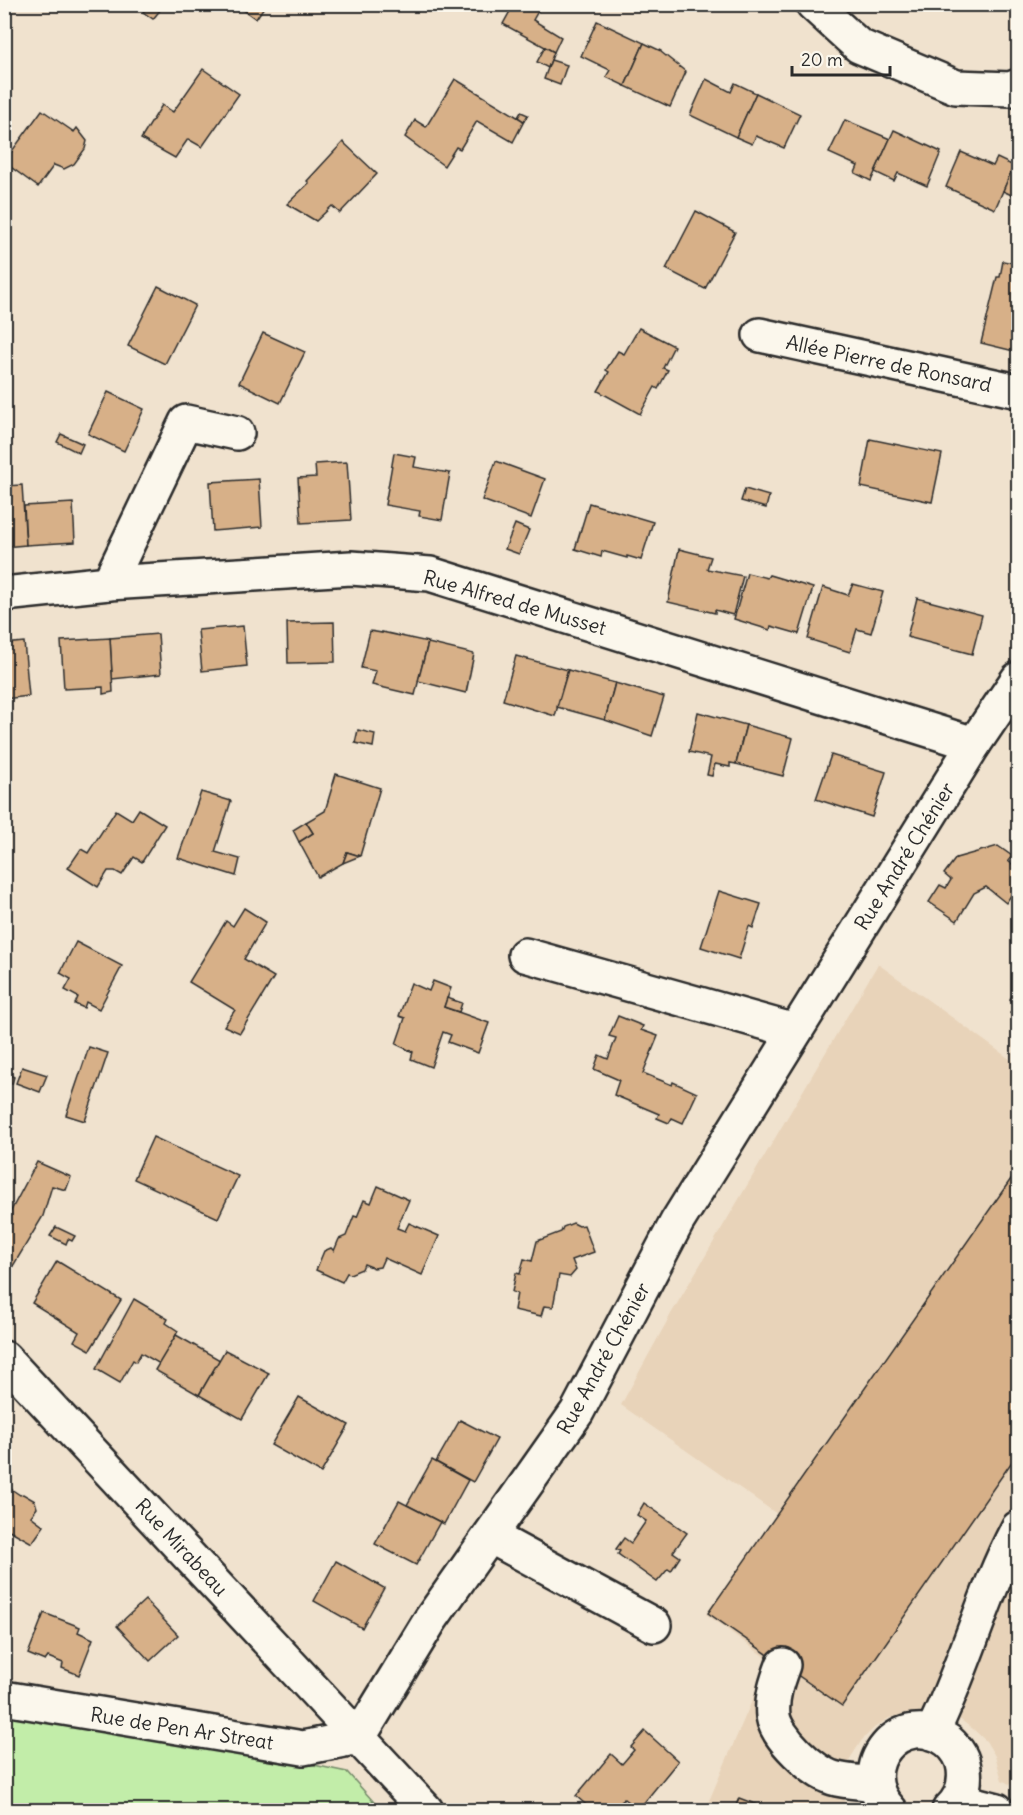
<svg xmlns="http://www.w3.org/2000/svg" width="1023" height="1815" font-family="Delius,sans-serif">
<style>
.built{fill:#e8d3b9}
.green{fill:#c2eda9;stroke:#768c6a;stroke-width:1.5}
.building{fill:#d7b088;stroke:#2b2b2b;stroke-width:1.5}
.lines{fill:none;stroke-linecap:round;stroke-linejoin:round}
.minor-casing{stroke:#2b2b2b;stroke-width:38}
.major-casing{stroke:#2b2b2b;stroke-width:38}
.minor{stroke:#fbf7ec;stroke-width:33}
.major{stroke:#fbf7ec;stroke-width:33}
.labels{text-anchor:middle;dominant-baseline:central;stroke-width:6;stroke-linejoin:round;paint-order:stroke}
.street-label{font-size:20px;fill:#2b2b2b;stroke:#fbf7ec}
</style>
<rect width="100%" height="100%" fill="#f0e2ce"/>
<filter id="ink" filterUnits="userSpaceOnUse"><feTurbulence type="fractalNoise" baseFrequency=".0167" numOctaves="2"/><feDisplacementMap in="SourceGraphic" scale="12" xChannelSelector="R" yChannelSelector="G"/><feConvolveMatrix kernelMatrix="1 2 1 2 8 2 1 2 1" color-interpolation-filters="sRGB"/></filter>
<g filter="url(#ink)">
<polygon class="built" points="878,964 1018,1065 1018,1789 1002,1780 995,1756 986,1741 973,1729 958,1718 924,1711 906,1713 889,1718 874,1728 862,1740 851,1757 844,1774 843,1794 845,1810 705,1810 754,1696 766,1658 706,1614 777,1514 621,1405 671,1314"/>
<polygon class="green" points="5,1700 347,1772 381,1810 5,1810"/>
<g class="building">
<polygon points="149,4 155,4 161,9 153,19 143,12"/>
<polygon points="235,4 266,4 256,19"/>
<polygon points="514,4 542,4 533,20 561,37 554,52 503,24"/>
<polygon points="597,21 644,43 625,86 606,77 610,70 581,56"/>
<polygon points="644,43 661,51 661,52 686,72 670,107 625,86"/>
<polygon points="545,47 554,52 548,68 537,62"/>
<polygon points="551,60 567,65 560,85 544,79"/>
<polygon points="203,69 239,94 202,147 188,139 175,158 141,139 162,105 173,112"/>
<polygon points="455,79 524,121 513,142 477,121 460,149 456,147 444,166 405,137 415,120 426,127"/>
<polygon points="706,79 731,92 735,83 756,93 736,137 690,115"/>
<polygon points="756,93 800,114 784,148 756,136 752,144 736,137"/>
<polygon points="42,110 74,132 77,128 87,141 85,149 74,164 64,169 54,165 38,187 4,162"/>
<polygon points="521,112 528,115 524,121 518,117"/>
<polygon points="845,120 890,139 871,181 855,173 858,166 829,153"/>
<polygon points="894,130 941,152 927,186 898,173 894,181 875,172"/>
<polygon points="343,142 377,174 340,213 332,206 316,221 287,204 309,183 307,181"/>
<polygon points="961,152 993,166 997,158 1014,166 995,209 946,187"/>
<polygon points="1018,155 1018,198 1003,191"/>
<polygon points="696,211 735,232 705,289 666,269"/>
<polygon points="1003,261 1018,264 1018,352 981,343 997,277 1000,277"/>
<polygon points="158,286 195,305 165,364 128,346"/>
<polygon points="639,328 674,346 663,368 668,370 658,389 655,387 640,414 598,391 609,372 606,370 618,351 624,354"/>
<polygon points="263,333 305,352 280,403 239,383"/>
<polygon points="108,392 144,409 124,451 88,434"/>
<polygon points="61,434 83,444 79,453 57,442"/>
<polygon points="870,439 942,454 932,502 861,487"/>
<polygon points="394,453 416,457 414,467 450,473 442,520 419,516 420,511 385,505"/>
<polygon points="496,461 545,479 531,518 482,500"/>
<polygon points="347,462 351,520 301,523 298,478 316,477 315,464"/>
<polygon points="1018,478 1018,494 1014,493"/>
<polygon points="259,479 262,527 213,531 210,482"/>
<polygon points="22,485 26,545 4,547 4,486"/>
<polygon points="745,489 769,496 766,508 741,501"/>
<polygon points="73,503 75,542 26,545 24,506"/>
<polygon points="589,503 653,522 641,560 627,556 627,558 602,551 601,557 575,549"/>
<polygon points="515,524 529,530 519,554 505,549"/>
<polygon points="679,549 711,557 707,569 743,576 733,615 715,610 715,613 668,602"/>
<polygon points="747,573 767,578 769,575 813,588 799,634 771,626 770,630 734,619"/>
<polygon points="853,584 883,592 871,633 857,629 850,652 808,639 823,587 848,595"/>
<polygon points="917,598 982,615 972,654 907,637"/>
<polygon points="334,622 335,662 288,663 287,623"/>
<polygon points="243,626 247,666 202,671 198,630"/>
<polygon points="370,631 382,633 382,632 428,642 415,695 372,685 376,671 361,668"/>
<polygon points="158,634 161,674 112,679 110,638"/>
<polygon points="110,638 113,692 103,694 103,687 64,689 61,641"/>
<polygon points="24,642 29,696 4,699 4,644"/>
<polygon points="428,643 474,654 466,693 418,681"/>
<polygon points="516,656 568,670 555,716 503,700"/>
<polygon points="568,670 615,683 605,720 557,707"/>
<polygon points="615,683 664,697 652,736 605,720"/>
<polygon points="698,712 746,725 736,764 730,763 730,767 715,764 712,776 707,775 711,757 689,752"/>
<polygon points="746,725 793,738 783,776 736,764"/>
<polygon points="358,730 375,734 373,747 355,743"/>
<polygon points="831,755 886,772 872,817 816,799"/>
<polygon points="336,774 380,788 360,856 347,852 343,863 318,877 299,842 313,833 306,822 325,811"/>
<polygon points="201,792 231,801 215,852 240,859 236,876 178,858"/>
<polygon points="139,809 165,825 142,862 134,857 122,875 115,871 108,871 98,887 68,868 81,849 88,853 116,810 132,820"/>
<polygon points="306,822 313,833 299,842 293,830"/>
<polygon points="998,846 1012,856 1008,861 1018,868 1018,885 1006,903 986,887 974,893 957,921 929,902 940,885 946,888 951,880 944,874 956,858"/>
<polygon points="347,852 360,856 343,863"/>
<polygon points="719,891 761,904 753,928 749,926 739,959 701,947"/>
<polygon points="244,908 266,922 244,959 274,977 240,1033 224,1026 235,1010 189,982 226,921 233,926"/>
<polygon points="76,942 122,966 99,1009 86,1002 84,1008 75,1004 78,997 65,990 71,979 60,973"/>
<polygon points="433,981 451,988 444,1007 489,1023 478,1053 448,1042 451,1035 443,1032 431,1067 411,1059 413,1052 396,1044 405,1018 399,1016 411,983 429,991"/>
<polygon points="1015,992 1018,995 1018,1020 1010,1013 1016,1004 1010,999"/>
<polygon points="447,998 462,1003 459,1012 444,1007"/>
<polygon points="618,1016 643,1026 641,1030 658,1036 643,1073 672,1085 673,1082 697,1093 683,1123 672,1118 669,1123 657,1118 659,1114 614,1095 619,1080 594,1069 599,1055 608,1059 616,1038 609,1036"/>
<polygon points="89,1047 108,1053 85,1121 66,1115"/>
<polygon points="22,1067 47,1075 40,1092 16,1083"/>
<polygon points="5,1073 14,1077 12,1084 4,1080"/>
<polygon points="153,1137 238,1176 218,1218 134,1179"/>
<polygon points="37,1162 71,1177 66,1190 52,1186 43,1216 4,1281 4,1224"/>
<polygon points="1018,1169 1018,1453 842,1706 708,1613"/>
<polygon points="378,1186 409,1200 397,1228 405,1231 409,1223 439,1236 422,1275 384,1258 380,1267 374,1268 364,1264 362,1269 350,1274 347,1273 342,1282 316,1270 324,1251 331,1248 334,1251 339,1239 346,1236 354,1216 357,1217 364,1200 371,1203"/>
<polygon points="573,1223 579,1226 584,1225 594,1252 572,1260 576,1270 570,1277 559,1275 553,1307 544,1306 541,1316 514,1310 517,1293 512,1292 516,1273 520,1274 524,1259 532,1261 537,1241 561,1232 563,1227"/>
<polygon points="56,1227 75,1236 72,1241 68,1239 66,1244 50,1236"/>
<polygon points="57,1261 121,1300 90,1350 74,1341 79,1332 32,1303"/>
<polygon points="134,1299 168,1319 166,1323 178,1331 160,1364 141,1353 136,1362 133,1360 120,1383 96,1369"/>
<polygon points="176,1335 220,1360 199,1395 155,1370"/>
<polygon points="225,1350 269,1373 242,1419 199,1395"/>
<polygon points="299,1397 349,1425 321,1473 271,1445"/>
<polygon points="460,1420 497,1439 473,1482 436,1462"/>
<polygon points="432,1460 468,1480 444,1524 407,1505"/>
<polygon points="8,1487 20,1495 23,1494 35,1501 37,1508 31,1516 44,1526 32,1543 4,1527 4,1488"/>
<polygon points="399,1501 440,1522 416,1565 375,1544"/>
<polygon points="644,1503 687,1533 673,1552 680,1557 671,1571 668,1569 657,1582 618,1554 620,1551 616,1549 624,1538 631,1543 646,1521 637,1515"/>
<polygon points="336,1561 384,1588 362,1628 314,1601"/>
<polygon points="145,1600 178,1635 150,1661 117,1626"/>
<polygon points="44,1613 80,1627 78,1632 93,1639 79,1675 62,1668 63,1663 48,1657 45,1661 28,1654"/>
<polygon points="645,1731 678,1761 638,1810 624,1799 614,1810 592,1810 576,1796 611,1754 622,1764 634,1750 631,1747"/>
<polygon points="739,1798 771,1810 734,1810"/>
</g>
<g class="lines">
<defs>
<g id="minor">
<polyline points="813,4 859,46 956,87 1011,89 1018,86"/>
<polyline points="760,335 1018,391"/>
<polyline points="109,583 186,422 237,433"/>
<polyline points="4,594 109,583 351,568 430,574 974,744"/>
<polyline points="525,955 795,1031"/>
<polyline points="490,1536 654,1625"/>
<path d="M783,1665C777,1681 771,1698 773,1716C776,1737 813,1772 833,1778C846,1782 862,1782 875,1784"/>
<polyline points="4,1698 303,1748 359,1737 431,1619 577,1412 677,1222 974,744 1018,679"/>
<path d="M932,1733C965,1667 983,1594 1018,1528"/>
<polyline points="958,1800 997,1810"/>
<path d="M890,1810C849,1768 902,1706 948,1741C956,1748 963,1758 964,1769C966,1785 961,1799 949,1810"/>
</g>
<polyline id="major" points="4,1358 426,1810"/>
</defs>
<use href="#minor" class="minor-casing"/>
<use href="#major" class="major-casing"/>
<use href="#minor" class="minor"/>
<use href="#major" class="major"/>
</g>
</g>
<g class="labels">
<g class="street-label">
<text transform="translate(889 363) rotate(12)">Allée Pierre de Ronsard</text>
<text transform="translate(515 602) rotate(16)">Rue Alfred de Musset</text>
<text transform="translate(904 856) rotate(-58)">Rue André Chénier</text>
<text transform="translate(603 1358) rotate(-61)">Rue André Chénier</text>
<text transform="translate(182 1547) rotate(47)">Rue Mirabeau</text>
<text transform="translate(182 1728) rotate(9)">Rue de Pen Ar Streat</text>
</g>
</g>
<rect width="1023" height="1815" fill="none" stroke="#fbf7ec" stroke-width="24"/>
<rect x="12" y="12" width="999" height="1791" fill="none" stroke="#2b2b2b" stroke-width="2" filter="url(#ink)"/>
<path d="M792 66v9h98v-9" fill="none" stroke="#2b2b2b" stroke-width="3"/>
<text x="801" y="66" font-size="18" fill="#2b2b2b" stroke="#fbf7ec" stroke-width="4.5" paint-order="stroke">20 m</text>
</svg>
